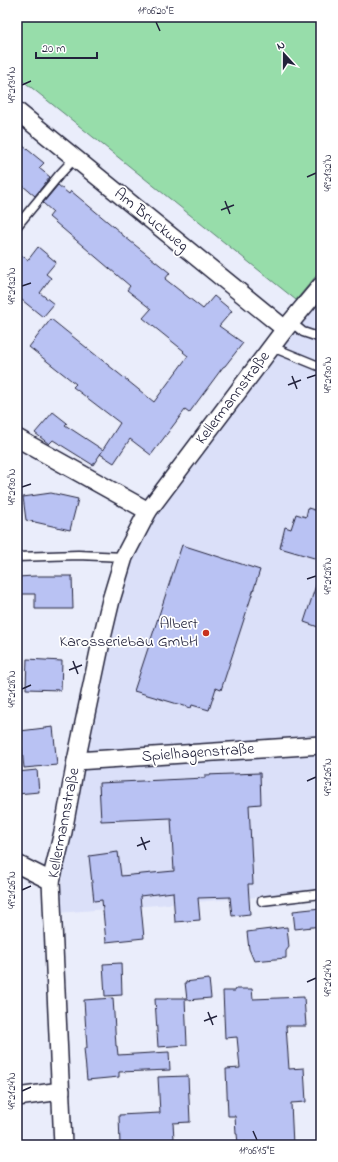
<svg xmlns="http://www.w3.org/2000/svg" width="338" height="1162" font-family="'Indie Flower',sans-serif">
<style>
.built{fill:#dbe0f9}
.grass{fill:#97ddaa;stroke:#5c8072}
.building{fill:#b9c2f3;stroke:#22223b}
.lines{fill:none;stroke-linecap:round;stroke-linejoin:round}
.lane-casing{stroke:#22223b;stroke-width:11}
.street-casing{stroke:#22223b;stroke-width:20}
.lane{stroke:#fff;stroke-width:8}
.street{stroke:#fff;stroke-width:17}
.ticks{fill:none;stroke:#22223b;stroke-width:1.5}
.poi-dot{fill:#c8321e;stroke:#fff;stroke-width:1.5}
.labels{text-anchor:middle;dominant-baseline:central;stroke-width:3.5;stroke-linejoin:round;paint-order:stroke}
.street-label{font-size:16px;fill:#22223b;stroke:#fff}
.poi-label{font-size:16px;fill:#22223b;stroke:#fff;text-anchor:end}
.neatline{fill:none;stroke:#22223b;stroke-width:1.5}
.ticks-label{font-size:10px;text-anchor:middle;fill:#22223b}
</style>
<rect width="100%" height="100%" fill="#eaedfb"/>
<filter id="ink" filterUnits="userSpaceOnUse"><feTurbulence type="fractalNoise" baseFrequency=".025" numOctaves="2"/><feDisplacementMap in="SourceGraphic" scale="8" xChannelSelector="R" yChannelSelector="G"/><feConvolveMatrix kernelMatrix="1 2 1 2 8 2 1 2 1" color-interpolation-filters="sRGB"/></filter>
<g filter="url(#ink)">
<polygon class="built" points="321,270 321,892 57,913 107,599 137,510 296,300"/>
<polygon class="grass" points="17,17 321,17 321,270 296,300 17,76"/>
<g class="building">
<polygon points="17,141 44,163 39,168 50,177 35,196 17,181"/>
<polygon points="58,185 69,194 71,191 120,232 120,233 170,273 165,279 203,309 214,296 232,311 219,326 243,343 225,366 223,367 189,413 185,410 151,455 130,439 114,463 100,454 120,423 73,387 76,384 29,347 51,319 154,402 188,356 183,352 184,351 143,318 151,309 127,290 130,286 49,217 53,212 43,203"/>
<polygon points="38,247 56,262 46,274 51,278 40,293 54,304 43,317 17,296 17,252 28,260"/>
<polygon points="53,412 67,423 65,425 103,450 93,465 53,440 49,444 35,433"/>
<polygon points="51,493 78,499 70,530 26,520 23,497"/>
<polygon points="308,508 321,512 321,560 280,548 285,527 291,529 296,514 306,517"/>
<polygon points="182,545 260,570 221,690 216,688 209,710 192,705 191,708 134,691"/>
<polygon points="35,576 72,576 73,609 35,609 35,594 17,594 17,577"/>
<polygon points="318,579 321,580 321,628 304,622"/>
<polygon points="27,659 62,661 61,690 26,689"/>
<polygon points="53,727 57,765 24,768 20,731"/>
<polygon points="37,770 39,792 17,794 17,772"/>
<polygon points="260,773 261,804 249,805 253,884 248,884 250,914 232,916 230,897 198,898 200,920 175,922 173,892 140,896 144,938 106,942 102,900 94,901 89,856 118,852 121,876 174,871 171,818 101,821 99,783 205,778 205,775"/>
<polygon points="321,908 321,926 295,929 293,911"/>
<polygon points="287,927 289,947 286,951 286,958 254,961 249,949 247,932"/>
<polygon points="121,963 122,995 105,996 103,964"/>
<polygon points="209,979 211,998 187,1000 185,982"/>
<polygon points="236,989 252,989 253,999 304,997 306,1026 286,1026 289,1069 304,1068 306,1102 291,1103 293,1145 246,1145 246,1142 238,1143 237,1134 236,1134 235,1116 228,1116 226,1069 240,1068 237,1037 225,1038 223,991 235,991"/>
<polygon points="113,998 116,1046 117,1046 118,1055 169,1052 170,1070 119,1072 119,1077 87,1080 84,1048 87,1048 84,1000"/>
<polygon points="168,998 185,998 187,1045 158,1047 155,999 167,999"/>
<polygon points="188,1076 190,1122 173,1123 174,1139 172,1139 172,1145 120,1145 119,1115 160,1113 158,1077"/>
</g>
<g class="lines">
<defs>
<g id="lane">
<polyline points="17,226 60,174 75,158"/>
<polyline points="291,322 303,332 321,338"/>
<polyline points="272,347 321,367"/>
<polyline points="17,557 78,555 124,557"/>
<polyline points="262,901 321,894"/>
</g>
<g id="street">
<polyline points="17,111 285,329"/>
<polyline points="17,438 148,511"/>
<polyline points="76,761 321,745"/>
<polyline points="17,864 51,881"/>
<polyline points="17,1097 61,1091"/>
<polyline points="63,1145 51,881 63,832 76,761 101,642 111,600 124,557 148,511 285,329 321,286"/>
</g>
</defs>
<use href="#lane" class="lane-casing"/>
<use href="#street" class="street-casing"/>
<use href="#lane" class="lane"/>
<use href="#street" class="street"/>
</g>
</g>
<path class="ticks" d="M156,22L160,31M22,85L31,81M307,177L316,173M225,201L230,214M221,210L234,205M22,286L31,283M292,376L297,389M307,378L316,375M288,385L301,380M22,487L31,484M307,579L316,576M73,661L78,674M69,670L82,665M22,689L31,685M307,781L316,777M141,837L146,850M137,846L150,841M22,890L31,886M307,982L316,978M208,1012L213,1025M204,1021L217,1016M22,1091L31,1087M253,1131L257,1140"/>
<circle class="poi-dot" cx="206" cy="633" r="4"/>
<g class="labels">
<g class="street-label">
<text transform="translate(151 220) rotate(39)">Am Bruckweg</text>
<text transform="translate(233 398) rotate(-53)">Kellermannstraße</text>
<text transform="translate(198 753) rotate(-4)">Spielhagenstraße</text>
<text transform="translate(64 823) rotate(-79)">Kellermannstraße</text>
</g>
<g class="poi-label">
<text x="198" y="624">Albert<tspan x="198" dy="18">Karosseriebau GmbH</tspan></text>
</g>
</g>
<rect width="338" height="1162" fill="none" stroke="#fff" stroke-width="44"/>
<g transform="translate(284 54) rotate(339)" stroke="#ffffff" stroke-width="3" paint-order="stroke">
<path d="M0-3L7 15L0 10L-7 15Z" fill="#22223b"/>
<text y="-6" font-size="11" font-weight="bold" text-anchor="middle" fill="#22223b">N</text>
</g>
<path d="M36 52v6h61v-6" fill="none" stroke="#22223b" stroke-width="2"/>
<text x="42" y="52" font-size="12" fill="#22223b" stroke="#ffffff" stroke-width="3" paint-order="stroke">20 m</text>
<rect x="22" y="22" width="294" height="1118" class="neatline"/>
<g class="ticks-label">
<text x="156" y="14">11°06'20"E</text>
<text transform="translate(11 85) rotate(-90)" y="4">49°21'34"N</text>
<text transform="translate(327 173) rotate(-90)" y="4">49°21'32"N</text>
<text transform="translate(11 286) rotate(-90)" y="4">49°21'32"N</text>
<text transform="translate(327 375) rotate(-90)" y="4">49°21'30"N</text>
<text transform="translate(11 487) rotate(-90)" y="4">49°21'30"N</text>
<text transform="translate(327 576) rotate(-90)" y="4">49°21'28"N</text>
<text transform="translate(11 689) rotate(-90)" y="4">49°21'28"N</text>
<text transform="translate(327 777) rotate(-90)" y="4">49°21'26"N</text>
<text transform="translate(11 890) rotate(-90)" y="4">49°21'26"N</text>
<text transform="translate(327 978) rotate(-90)" y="4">49°21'24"N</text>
<text transform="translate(11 1091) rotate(-90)" y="4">49°21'24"N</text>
<text x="257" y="1154">11°06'15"E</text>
</g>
</svg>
